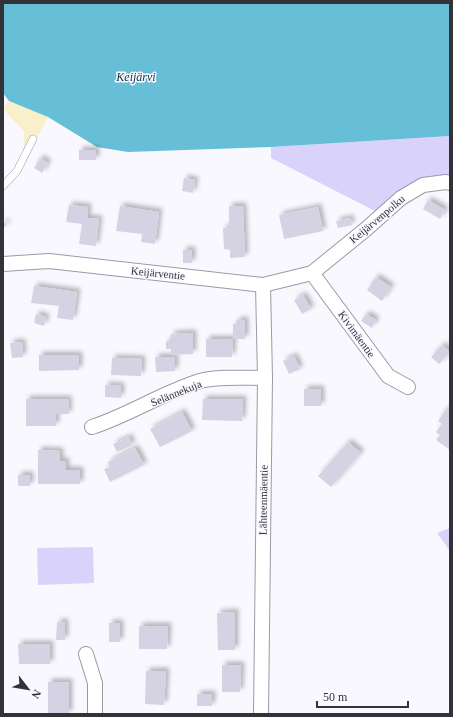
<svg xmlns="http://www.w3.org/2000/svg" width="453" height="717" font-family="Georgia,serif">
<style>
.green{fill:#d9d3fc}
.sand{fill:#f9efca}
.water{fill:#66bed7}
.building{fill:#d5d3e3;filter:url(#shadow)}
.lines{fill:none;stroke-linecap:round;stroke-linejoin:round}
.lane-casing{stroke:#9b99a8;stroke-width:8}
.street-casing{stroke:#9b99a8;stroke-width:16}
.lane{stroke:#fff;stroke-width:7}
.street{stroke:#fff;stroke-width:14}
.labels{text-anchor:middle;dominant-baseline:central;stroke-width:3;stroke-linejoin:round;paint-order:stroke}
.street-label{font-size:11px;fill:#333239;stroke:#f9f8ff}
.water-label{font-size:12px;font-style:italic;fill:#09343f;stroke:#f9f8ff}
</style>
<defs>
<filter id="shadow"><feDropShadow dx="3.5" dy="-3.5" stdDeviation="2" flood-color="#0004"/></filter>
</defs>
<rect width="100%" height="100%" fill="#f9f8ff"/>
<g class="green">
<polygon points="450,136 450,177 425,177 375,211 271,158 271,147"/>
<polygon points="450,528 450,551 437,533"/>
<polygon points="93,547 94,583 38,585 37,548"/>
</g>
<polygon class="sand" points="9,101 48,117 32,149 24,146 24,131 3,109"/>
<polygon class="water" points="3,3 450,3 450,136 271,147 128,152 97,147 48,117 9,101 3,93"/>
<g class="building">
<rect x="79" y="150" width="17" height="10"/>
<polygon points="40,158 48,163 42,173 34,168"/>
<polygon points="184,178 195,180 193,193 182,191"/>
<polygon points="428,200 445,210 440,219 423,209"/>
<polygon points="69,205 88,207 87,218 99,219 96,246 79,244 82,224 66,222"/>
<polygon points="120,206 159,212 155,244 141,242 142,234 116,231"/>
<polygon points="229,206 243,206 245,257 230,258 230,250 224,249 223,228 229,227"/>
<polygon points="318,207 323,231 284,239 279,215"/>
<polygon points="350,218 352,225 338,228 336,221"/>
<polygon points="3,221 7,224 3,229"/>
<rect x="183" y="250" width="9" height="13"/>
<polygon points="376,277 391,287 382,301 367,290"/>
<polygon points="34,286 77,292 73,320 57,318 59,306 31,303"/>
<polygon points="303,295 311,309 302,314 294,300"/>
<polygon points="36,314 46,317 44,326 34,323"/>
<polygon points="366,314 376,320 372,328 361,321"/>
<polygon points="237,320 245,320 245,339 233,339 233,324 237,324"/>
<polygon points="193,333 193,354 171,355 171,349 166,349 166,341 171,341 171,334"/>
<polygon points="206,339 233,339 232,357 206,357"/>
<polygon points="22,342 23,357 12,358 10,343"/>
<polygon points="442,345 450,352 439,364 431,357"/>
<polygon points="39,355 79,355 79,370 39,371"/>
<polygon points="294,356 300,369 289,374 283,361"/>
<polygon points="155,357 175,357 175,371 156,372"/>
<polygon points="112,358 142,359 141,376 111,375"/>
<polygon points="105,385 121,386 121,398 105,397"/>
<rect x="304" y="389" width="17" height="17"/>
<polygon points="26,399 68,399 69,414 56,414 56,426 26,426"/>
<polygon points="203,399 243,399 242,421 202,420"/>
<polygon points="446,409 450,412 450,450 436,440 440,435 436,432 442,424 438,421"/>
<polygon points="182,412 192,431 160,447 150,429"/>
<polygon points="129,437 132,445 117,452 113,444"/>
<polygon points="348,442 361,453 331,487 318,476"/>
<polygon points="135,448 144,465 110,482 104,469 110,467 108,462"/>
<polygon points="38,450 60,451 60,461 66,461 66,470 80,470 80,484 38,484"/>
<rect x="18" y="475" width="12" height="11"/>
<polygon points="235,612 235,650 218,650 217,613"/>
<polygon points="57,622 65,622 65,640 56,640"/>
<rect x="109" y="623" width="11" height="19"/>
<polygon points="139,626 168,626 167,649 139,649"/>
<polygon points="18,644 50,644 50,664 19,664"/>
<polygon points="222,665 241,665 240,692 222,692"/>
<polygon points="146,671 166,671 164,705 145,704"/>
<rect x="48" y="682" width="21" height="32"/>
<rect x="197" y="694" width="15" height="12"/>
</g>
<g class="lines">
<defs>
<polyline id="lane" points="3,186 17,171 33,139"/>
<g id="street">
<polyline points="3,264 49,261 263,285 312,273 365,230 401,198 423,185 446,182 450,183"/>
<polyline points="312,273 388,376 408,387"/>
<path d="M92,427C129,415 162,393 200,381C217,376 246,378 265,378"/>
<polyline points="86,654 95,683 95,714"/>
<polyline points="261,714 265,378 263,285"/>
</g>
</defs>
<use href="#lane" class="lane-casing"/>
<use href="#street" class="street-casing"/>
<use href="#lane" class="lane"/>
<use href="#street" class="street"/>
</g>
<g class="labels">
<g class="street-label">
<text transform="translate(377 219) rotate(-40)">Keijärvenpolku</text>
<text transform="translate(158 273) rotate(6)">Keijärventie</text>
<text transform="translate(357 334) rotate(54)">Kivimäentie</text>
<text transform="translate(176 393) rotate(-22)">Selännekuja</text>
<text transform="translate(263 500) rotate(-89)">Lähteenmäentie</text>
</g>
<g class="water-label">
<text x="136" y="77">Keijärvi</text>
</g>
</g>
<rect width="453" height="717" fill="none" stroke="#333239" stroke-width="8"/>
<g transform="translate(28 689) rotate(121)" stroke="#f9f8ff" stroke-width="3" paint-order="stroke">
<path d="M0-3L7 15L0 10L-7 15Z" fill="#333239"/>
<text y="-6" font-size="11" font-weight="bold" text-anchor="middle" fill="#333239">N</text>
</g>
<path d="M317 701v6h91v-6" fill="none" stroke="#333239" stroke-width="2"/>
<text x="323" y="701" font-size="12" fill="#333239" stroke="#f9f8ff" stroke-width="3" paint-order="stroke">50 m</text>
</svg>
